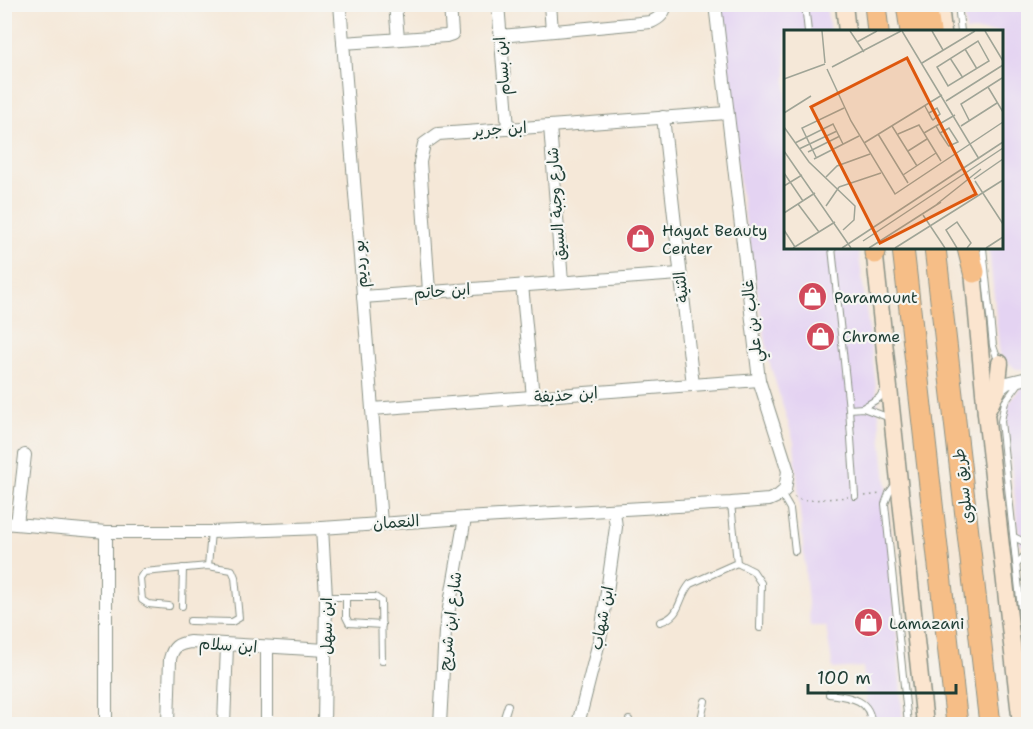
<svg xmlns="http://www.w3.org/2000/svg" width="1033" height="729" font-family="'Shantell Sans','Playpen Sans Arabic',sans-serif">
<style>
.built{fill:#e4d3f2}
.lines{fill:none;stroke-linecap:round;stroke-linejoin:round}
.lane-casing{stroke:#8a9286;stroke-width:8}
.street-casing{stroke:#8a9286;stroke-width:14}
.secondary-casing{stroke:#8a9286;stroke-width:19}
.highway-casing{stroke:#8a9286;stroke-width:23}
.path{stroke:#8a9286;stroke-width:1.5;stroke-dasharray:1.5 4.5;stroke-linecap:butt}
.lane{stroke:#fff;stroke-width:6}
.street{stroke:#fff;stroke-width:12}
.secondary{stroke:#fbe5cf;stroke-width:16}
.highway{stroke:#f6be87;stroke-width:21}
.labels{text-anchor:middle;dominant-baseline:central;stroke-width:4.5;stroke-linejoin:round;paint-order:stroke}
.street-label{font-size:16px;fill:#1f3d34;stroke:#f6f6f2}
.poi-label{font-size:16px;fill:#1f3d34;stroke:#f6f6f2;text-anchor:start}
.inset-road{fill:none;stroke:#9fa496;stroke-width:1.5}
.view{fill:#de580e;fill-opacity:0.15;stroke:#de580e;stroke-width:3}
.inset-edge{fill:none;stroke:#1f3d34;stroke-width:3}
</style>
<rect width="100%" height="100%" fill="#f6f6f2"/>
<filter id="ink" filterUnits="userSpaceOnUse"><feTurbulence type="fractalNoise" baseFrequency=".0167" numOctaves="2"/><feDisplacementMap in="SourceGraphic" scale="12" xChannelSelector="R" yChannelSelector="G"/><feConvolveMatrix kernelMatrix="1 2 1 2 8 2 1 2 1" color-interpolation-filters="sRGB"/></filter>
<filter id="wash" filterUnits="userSpaceOnUse"><feTurbulence type="fractalNoise" baseFrequency=".008" numOctaves="4" result="noise"/><feDisplacementMap in="SourceGraphic" scale="24" xChannelSelector="R" yChannelSelector="G"/><feGaussianBlur stdDeviation="1.35" result="paint"/><feColorMatrix in="noise" values="0 0 0 0 0 0 0 0 0 0 0 0 0 0 0 0 0 1.4 0 .05"/><feComposite in="paint" operator="in"/></filter>
<g filter="url(#wash)">
<rect width="100%" height="100%" fill="#f5e8d8"/>
<g class="built">
<polygon points="719,5 826,5 830,31 786,32 786,248 858,248 875,377 887,492 903,723 868,724 863,667 833,669 826,626 810,626 794,442 769,361 740,187"/>
<polygon points="963,5 1028,5 1028,369 1016,369 1000,355 989,248 1002,248 1002,32 966,31"/>
<polygon points="1023,384 1028,384 1028,544 1020,545 1005,409"/>
</g>
</g>
<g filter="url(#ink)">
<g class="lines">
<defs>
<g id="lane">
<polyline points="805,4 808,32"/>
<polyline points="958,4 961,32"/>
<polyline points="832,248 849,409 855,496"/>
<polyline points="983,248 993,346 999,363"/>
<polyline points="1019,383 1005,402 1001,421 1028,675"/>
<polyline points="864,407 879,398 885,389"/>
<polyline points="849,409 863,408 890,418"/>
<polyline points="895,485 889,493 885,504 908,724"/>
<polyline points="778,496 783,497 790,509 795,551"/>
<polyline points="1014,537 1028,544"/>
<polyline points="737,563 753,571 761,583 760,628"/>
<polyline points="1017,564 1028,552"/>
<polyline points="208,566 211,532"/>
<polyline points="326,597 375,597 381,601 382,661"/>
<polyline points="346,597 346,617 349,623 382,625"/>
<polyline points="169,606 148,604 142,600 140,578 144,572 208,566 232,570 235,577 239,618 232,622 190,621"/>
<polyline points="182,606 183,568"/>
<path d="M660,622C682,616 677,599 690,584L737,563L731,503"/>
<path d="M829,694C850,697 871,699 871,724"/>
<polyline points="502,724 508,705"/>
<polyline points="629,724 629,720"/>
<polyline points="700,724 705,701"/>
</g>
<g id="street">
<polyline points="340,4 381,523"/>
<polyline points="395,4 398,39"/>
<polyline points="498,4 508,128"/>
<polyline points="550,4 552,31"/>
<path d="M500,36L651,22C660,18 664,14 666,4"/>
<polyline points="343,43 446,36 452,34 450,4"/>
<polyline points="663,117 693,385"/>
<polyline points="550,126 562,282"/>
<polyline points="522,285 533,397"/>
<polyline points="429,291 420,162 424,144 438,134 727,113"/>
<polyline points="363,297 679,274"/>
<polyline points="997,391 1007,383 1028,378"/>
<polyline points="372,409 759,380"/>
<polyline points="4,523 106,532 211,532 322,528 465,518 731,503 769,500 778,496 785,490 788,471 759,380 715,4"/>
<polyline points="17,524 25,455"/>
<polyline points="322,528 326,597 324,724"/>
<polyline points="267,648 267,724"/>
<polyline points="106,724 106,532"/>
<path d="M168,724L170,659C173,647 177,644 190,642L326,650"/>
<polyline points="224,724 227,646"/>
<polyline points="440,724 445,631 465,518"/>
<polyline points="578,724 601,634 616,527 614,511"/>
</g>
<g id="secondary">
<polyline points="844,4 847,32"/>
<polyline points="940,4 943,32"/>
<polyline points="874,248 925,724"/>
<polyline points="972,260 986,414 1021,724"/>
<polyline points="986,413 997,391 1000,363"/>
</g>
<g id="highway">
<polyline points="875,4 878,32"/>
<polyline points="907,4 911,32"/>
<polyline points="926,4 930,32"/>
<polyline points="875,248 875,253"/>
<polyline points="903,248 957,724"/>
<polyline points="935,248 990,724"/>
<polyline points="968,248 974,272"/>
</g>
</defs>
<use href="#lane" class="lane-casing"/>
<use href="#street" class="street-casing"/>
<use href="#secondary" class="secondary-casing"/>
<use href="#highway" class="highway-casing"/>
<g class="path">
<polyline points="865,496 881,494"/>
<polyline points="794,497 803,501 848,497"/>
</g>
<use href="#lane" class="lane"/>
<use href="#street" class="street"/>
<use href="#secondary" class="secondary"/>
<use href="#highway" class="highway"/>
</g>
</g>
<defs>
<symbol id="shop-disc" viewBox="-11 -11 22 22"><circle r="9.5" fill="#d1495b" stroke="#f6f6f2"/><path d="M-5-2.5h2.3a2.7 3.5 0 0 1 5.4 0H5L5.5 6h-11ZM-1.5-2.5h3a1.5 2.3 0 0 0-3 0Z" fill="#fff"/></symbol>
</defs>
<g fill-rule="evenodd">
<use href="#shop-disc" x="624" y="222" width="33" height="33"/>
<use href="#shop-disc" x="796" y="280" width="33" height="33"/>
<use href="#shop-disc" x="804" y="320" width="33" height="33"/>
<use href="#shop-disc" x="852" y="606" width="33" height="33"/>
</g>
<g class="labels">
<g class="street-label">
<text transform="translate(502 66) rotate(-95)">ابن بسام</text>
<text transform="translate(500 129) rotate(-4)">ابن جرير</text>
<text transform="translate(556 204) rotate(-94)">شارع وجبة السيق</text>
<text transform="translate(360 264) rotate(-94)">بو رديم</text>
<text transform="translate(681 287) rotate(-97)">الثنية</text>
<text transform="translate(442 291) rotate(-4)">ابن حاتم</text>
<text transform="translate(752 321) rotate(-97)">غالب بن علي</text>
<text transform="translate(566 395) rotate(-4)">ابن حذيفة</text>
<text transform="translate(963 486) rotate(-97)">طريق سلوى</text>
<text transform="translate(396 522) rotate(-4)">النعمان</text>
<text transform="translate(602 618) rotate(-79)">ابن شهاب</text>
<text transform="translate(450 621) rotate(-83)">شارع ابن شريح</text>
<text transform="translate(326 626) rotate(-90)">ابن سهل</text>
<text transform="translate(228 645) rotate(4)">ابن سلام</text>
</g>
<g class="poi-label">
<text x="662" y="230">Hayat Beauty<tspan x="662" dy="18">Center</tspan></text>
<text x="834" y="297">Paramount</text>
<text x="842" y="336">Chrome</text>
<text x="889" y="623">Lamazani</text>
</g>
</g>
<g transform="translate(784 30)">
<rect width="219" height="219" fill="#f5e8d8"/>
<path class="inset-road" d="M38,1L41,33M66,1L80,22M118,1L195,129M148,1L159,20M201,1L219,31M194,11L205,31L164,56L153,37ZM73,12L93,1M181,19L193,39M166,28L179,48M138,33L191,1M48,37L117,1M43,39L67,91L111,164L219,92M0,49L41,34M204,57L219,82M162,71L219,35M141,76L142,78L148,89L149,90L156,84L153,78L145,83M0,83L27,66M185,90L177,74L218,48M108,96L133,136M152,96L156,103L164,115L165,116L174,112L165,98L156,103M177,96L213,73M0,97L25,132L71,176L70,190L59,200M140,103L171,85M94,104L124,153M114,104L135,95L157,131M11,113L49,94L59,114M80,113L158,65M15,119L53,101M0,121L67,218M124,121L143,109M24,122L56,106M32,127L18,98L60,78M30,129L75,106M0,143L19,171M119,145L152,123M42,147L53,136L86,124M190,149L219,129M191,151L219,194M0,156L18,145M55,157L97,143M14,174L35,202M153,174L197,139M42,176L55,157M0,183L31,163M139,185L161,218M0,200L11,217M79,211L219,118M9,218L51,192M58,218L219,112M85,218L157,172M111,218L219,150M173,218L162,200L173,192L187,213L183,218M202,218L219,207"/>
<path class="view" d="M123,28L192,164L96,213L27,77Z"/>
<rect width="219" height="219" class="inset-edge"/>
</g>
<rect width="1033" height="729" fill="none" stroke="#f6f6f2" stroke-width="24"/>
<path d="M808 684v9h148v-9" fill="none" stroke="#1f3d34" stroke-width="3"/>
<text x="817" y="684" font-size="18" fill="#1f3d34" stroke="#f6f6f2" stroke-width="4.5" paint-order="stroke">100 m</text>
</svg>
